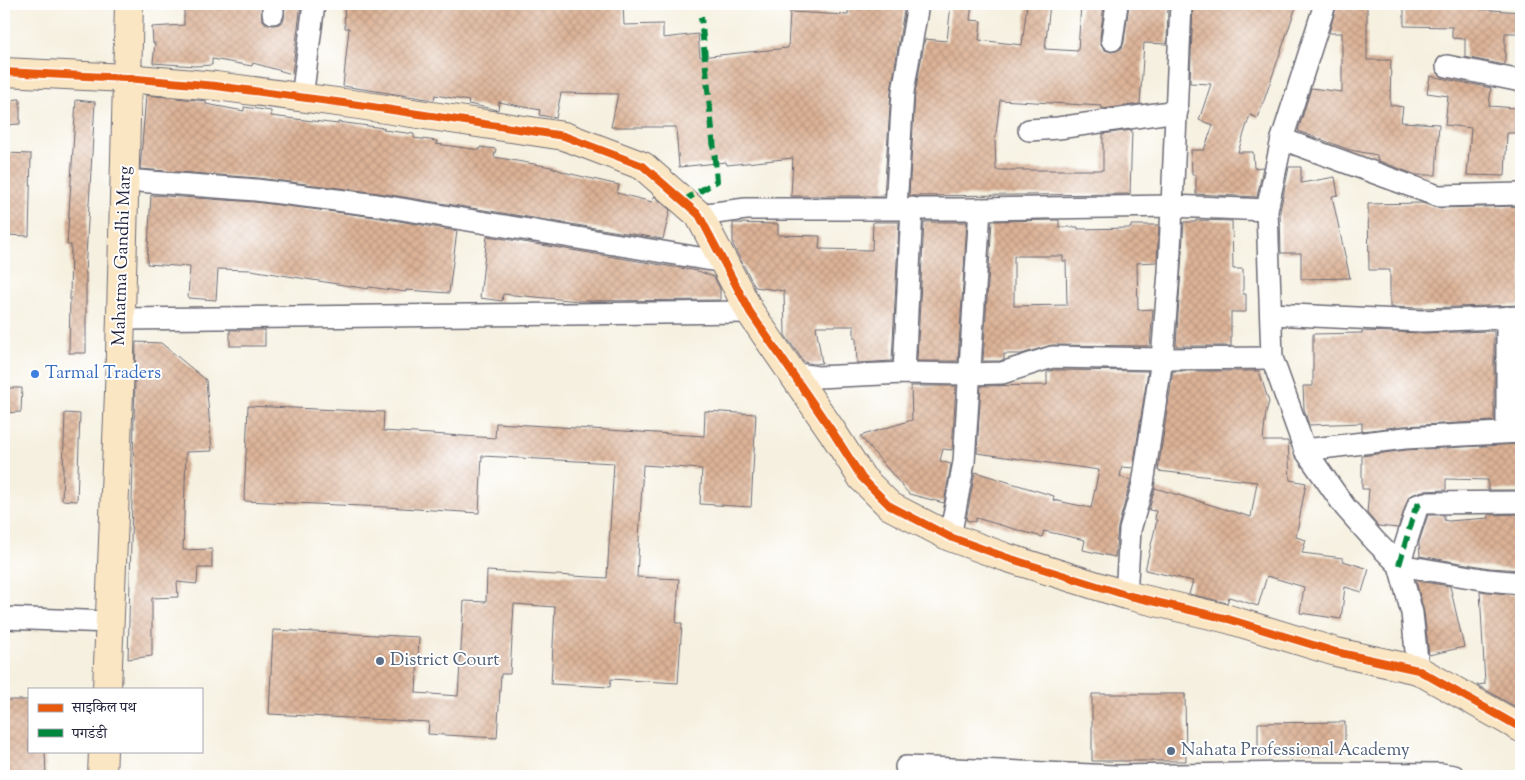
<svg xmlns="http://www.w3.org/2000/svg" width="1525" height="780" font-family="'Sorts Mill Goudy','Noto Serif Devanagari',serif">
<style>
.building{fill:url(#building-cross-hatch);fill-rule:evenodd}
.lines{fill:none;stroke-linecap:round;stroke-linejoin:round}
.street-casing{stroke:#6c6a74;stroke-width:24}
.secondary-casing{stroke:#6c6a74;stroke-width:30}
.street{stroke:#fff;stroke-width:21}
.secondary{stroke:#fbe6c4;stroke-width:28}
.quiet{stroke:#00873e;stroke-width:6;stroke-dasharray:12 6;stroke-linecap:butt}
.cycleway-casing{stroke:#fff;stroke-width:11}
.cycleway{stroke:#e8590c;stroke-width:8}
.shop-dot{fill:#3f7fe0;stroke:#fff;stroke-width:2}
.service-dot{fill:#5c6f8a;stroke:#fff;stroke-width:2}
.labels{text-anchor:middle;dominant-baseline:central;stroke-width:4;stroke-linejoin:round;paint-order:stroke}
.street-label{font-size:18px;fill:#22223b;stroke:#fff}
.shop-label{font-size:18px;fill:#366cbe;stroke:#fff;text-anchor:start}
.service-label{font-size:18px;fill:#4e5e75;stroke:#fff;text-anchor:start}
</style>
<defs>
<pattern id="building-cross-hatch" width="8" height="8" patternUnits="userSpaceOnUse" patternTransform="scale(1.25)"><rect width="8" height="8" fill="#dcb296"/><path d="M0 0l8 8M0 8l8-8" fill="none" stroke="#bc9982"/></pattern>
</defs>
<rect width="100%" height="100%" fill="#fff"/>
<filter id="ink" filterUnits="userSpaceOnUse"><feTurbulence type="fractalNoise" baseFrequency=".02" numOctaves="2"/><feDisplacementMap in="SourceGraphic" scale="10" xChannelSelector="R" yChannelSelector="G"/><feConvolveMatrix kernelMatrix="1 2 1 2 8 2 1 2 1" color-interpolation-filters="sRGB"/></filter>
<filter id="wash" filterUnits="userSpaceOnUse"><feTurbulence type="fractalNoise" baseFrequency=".0096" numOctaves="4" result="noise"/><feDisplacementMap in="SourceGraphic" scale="20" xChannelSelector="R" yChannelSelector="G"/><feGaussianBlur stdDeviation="1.12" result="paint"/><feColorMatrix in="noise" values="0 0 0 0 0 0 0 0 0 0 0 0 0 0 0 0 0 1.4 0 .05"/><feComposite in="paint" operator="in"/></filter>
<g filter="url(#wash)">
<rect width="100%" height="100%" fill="#f5f0df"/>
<g id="blocks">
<g class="building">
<polygon points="223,4 261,4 262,19 266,24 273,25 279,24 284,20 285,4 301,4 292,74 253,63 252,66 212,59 212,65 195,66 153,63 155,43 153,43 152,27 184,25 184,5 223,7"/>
<polygon points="344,4 623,4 624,25 663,24 663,38 698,34 700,57 788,48 790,12 848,15 849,4 905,4 891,91 884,196 791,196 793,158 727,165 726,162 679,167 676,127 611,127 618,94 561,93 556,118 539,115 540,110 499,102 498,110 468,104 469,101 435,95 434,100 343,86 349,28 345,28"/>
<polygon points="951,4 972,4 970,20 981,21 979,40 1022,45 1027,4 1050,4 1045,49 1078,51 1081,4 1104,4 1100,38 1100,44 1105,50 1111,52 1117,51 1122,48 1124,42 1129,4 1168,4 1167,44 1144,43 1140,104 1102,109 1102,106 1000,100 995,142 996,170 1103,170 1103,134 1132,130 1130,194 909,196 915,93 925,39 947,41"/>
<polygon points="1193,4 1297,4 1258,118 1250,115 1238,152 1253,152 1254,168 1263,167 1257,197 1196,194 1196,175 1192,175 1191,150 1204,150 1213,125 1199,120 1211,84 1190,83"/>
<polygon points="1337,4 1367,4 1367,60 1391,60 1390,105 1403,107 1401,122 1439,124 1436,175 1416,175 1377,160 1377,155 1350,150 1298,131 1311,88 1342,92 1342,33 1329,33"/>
<polygon points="1404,4 1464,4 1478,5 1478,9 1521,12 1521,33 1505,33 1505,65 1465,57 1465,39 1452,38 1452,27 1404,26"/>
<polygon points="1430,76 1491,88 1489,106 1516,108 1515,133 1507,133 1505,176 1467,175 1471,128 1445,125 1448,96 1427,93"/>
<polygon points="146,95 206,101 206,104 244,111 244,107 271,111 271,116 338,124 338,122 384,128 384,130 414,134 414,138 437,141 436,144 480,150 480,147 496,149 494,157 551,167 567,173 619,185 617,193 652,202 654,196 670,210 663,239 379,193 258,178 140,169"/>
<polygon points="20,99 20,124 4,125 4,100"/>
<polygon points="76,100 95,102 85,273 86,273 86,353 69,353 71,245 67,245"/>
<polygon points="4,153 31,154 29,236 4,235"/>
<polygon points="1289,167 1301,167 1301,183 1335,177 1338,195 1332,196 1350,278 1301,279 1301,253 1281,253 1280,211"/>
<polygon points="151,195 255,202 375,217 457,231 449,293 406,290 406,292 369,287 368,289 251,270 218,269 216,300 188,298 190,267 147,264"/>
<polygon points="1422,203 1438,208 1521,206 1521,305 1421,308 1390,307 1390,270 1369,270 1368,204"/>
<path d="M1059,220V227H1078V229L1131,228V225H1159L1157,262L1137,263L1138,310L1153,309L1150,346L1052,345L1021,354H1004V359L1000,361H983L992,221ZM1014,256H1063V261H1066L1067,305L1014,306Z"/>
<polygon points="1196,220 1232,221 1233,269 1243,269 1243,294 1246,294 1246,312 1231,312 1231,346 1176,346 1184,222 1196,222"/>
<polygon points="873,222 899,222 892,361 857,363 856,338 854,338 854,326 816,326 822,363 814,364 804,362 785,335 784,291 755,287 733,245 733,223 778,224 778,235 820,236 819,249 872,250"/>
<polygon points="924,222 967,222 958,361 917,361"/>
<polygon points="487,236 698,271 714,277 720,289 720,300 579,301 503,294 502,301 480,298"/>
<rect x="230" y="330" width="35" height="16"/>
<rect x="1520" y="330" width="1" height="90"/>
<polygon points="1362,331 1422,333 1494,331 1494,421 1404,426 1362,431 1362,423 1309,425 1304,409 1303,386 1313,386 1313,334 1362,333"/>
<polygon points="136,342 161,343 206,380 212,451 186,452 183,550 212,549 212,568 198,568 197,584 177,582 178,597 152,598 152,656 128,659"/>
<polygon points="1054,370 1148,371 1133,468 1122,467 1120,477 1131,480 1118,527 1115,557 1083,550 1085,540 1044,531 1042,537 976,518 975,522 966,520 975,472 1054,496 1053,500 1091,508 1099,470 977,453 981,386 1047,385 1047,372"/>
<polygon points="1173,371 1259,371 1269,402 1266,412 1263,441 1288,441 1290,480 1306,483 1296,537 1306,540 1302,553 1343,558 1343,561 1369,569 1362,592 1345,587 1341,619 1300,613 1304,587 1267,576 1258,606 1229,597 1227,603 1189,594 1193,581 1145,570 1157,520 1155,520 1156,511 1149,510 1155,488 1251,517 1257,482 1158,471"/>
<polygon points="911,386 956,386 952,450 943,449 940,461 951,464 944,503 909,494 860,436 912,420"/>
<polygon points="4,388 22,388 21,412 4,413"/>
<polygon points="248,406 384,412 383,431 495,438 496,423 704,436 705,411 756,414 751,507 700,504 702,469 643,465 637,577 679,579 676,623 682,623 678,683 611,679 610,687 551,684 555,607 514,604 510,674 501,674 497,738 428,734 429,722 269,714 273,630 419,637 416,693 458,696 464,601 486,602 487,571 607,578 614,463 482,456 479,513 386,507 244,501"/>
<polygon points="65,413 80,414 77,501 62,500"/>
<polygon points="1521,444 1521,490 1488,490 1488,480 1446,479 1446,490 1422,491 1409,496 1398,528 1378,526 1367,513 1369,489 1362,489 1362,456 1406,450"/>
<polygon points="1521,514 1521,570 1490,568 1420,556 1419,542 1428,515 1444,515 1444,520 1448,521 1489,518 1488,515"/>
<polygon points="1416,581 1450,586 1464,647 1429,655 1424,612"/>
<polygon points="1480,591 1516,595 1521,641 1521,710 1477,685 1485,684"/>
<polygon points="1092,694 1185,694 1186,761 1092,761"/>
<polygon points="4,700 29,700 29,751 45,751 46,776 6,776 5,767 4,767"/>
<polygon points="1345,722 1345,751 1258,752 1258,723"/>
</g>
</g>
</g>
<g filter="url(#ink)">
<use href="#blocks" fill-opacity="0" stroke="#6c6a74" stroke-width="1"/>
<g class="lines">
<defs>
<g id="street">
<polyline points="273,4 273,13"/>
<polyline points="1325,4 1282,139 1267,210 1272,358 1305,450 1345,507 1375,541 1399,565 1412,613 1418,670"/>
<polyline points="1112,40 1117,4"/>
<polyline points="1447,66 1521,81"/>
<polyline points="302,98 314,4"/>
<polyline points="1029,130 1058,128 1177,111"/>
<polyline points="1282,139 1438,196 1521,194"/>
<polyline points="125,180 256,190 377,205 724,262"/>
<polyline points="896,208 903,92 918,4"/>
<polyline points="699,215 746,209 980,209 1172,206 1267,210"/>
<polyline points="1271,314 1421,321 1521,317"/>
<polyline points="121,319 750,312"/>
<polyline points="791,373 817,377 904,373 969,374 1002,373 1052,357 1162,359 1272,358"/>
<polyline points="904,373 912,208"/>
<polyline points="1507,432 1507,317"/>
<polyline points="1305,450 1405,438 1521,432"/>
<polyline points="1521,502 1425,503 1418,505 1399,565 1488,580 1521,583"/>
<polyline points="950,537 964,462 980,209"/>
<polyline points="1126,595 1130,530 1143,484 1162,359 1169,272 1181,4"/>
<polyline points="4,618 110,622"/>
<polyline points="906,767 1115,776"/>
<polyline points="1119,776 1291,773 1441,774 1454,776"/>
</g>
<g id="secondary">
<polyline points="4,72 126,78 216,86 359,105 564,136 643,166 699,215 750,312 832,431 862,478 890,506 950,537 1005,557 1126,595 1228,619 1336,652 1418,670 1521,728"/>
<polyline points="107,689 119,392 129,4"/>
<polyline points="102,776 103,751"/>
</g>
</defs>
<use href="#street" class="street-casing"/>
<use href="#secondary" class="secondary-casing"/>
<use href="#street" class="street"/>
<use href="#secondary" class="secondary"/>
<g class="quiet">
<polyline points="683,201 717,181 701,17"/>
<polyline points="1399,565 1415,510 1418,505 1425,503"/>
</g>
<defs>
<polyline id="cycleway" points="4,72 126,78 216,86 359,105 564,136 643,166 699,215 750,312 832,431 862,478 890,506 950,537 1005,557 1126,595 1228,619 1336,652 1418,670 1521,728"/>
</defs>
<use href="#cycleway" class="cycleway-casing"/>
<use href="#cycleway" class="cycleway"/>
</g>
</g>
<circle class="shop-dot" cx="35" cy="374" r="5"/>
<g class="service-dot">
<circle cx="380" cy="661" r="5"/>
<circle cx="1171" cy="751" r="5"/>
</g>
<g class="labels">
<g class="street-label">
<text transform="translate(123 256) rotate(-88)">Mahatma Gandhi Marg</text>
</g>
<g class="shop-label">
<text x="45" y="374">Tarmal Traders</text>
</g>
<g class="service-label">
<text x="390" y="661">District Court</text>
<text x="1181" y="751">Nahata Professional Academy</text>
</g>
</g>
<rect width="1525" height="780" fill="none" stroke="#fff" stroke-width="20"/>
<rect x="28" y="688" width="175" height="65" fill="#ffffff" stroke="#a7a7b1"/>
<rect x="38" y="704" width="25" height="8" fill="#e8590c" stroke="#a7a7b1"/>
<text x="72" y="712" font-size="15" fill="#22223b">साइकिल पथ</text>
<rect x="38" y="729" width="25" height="8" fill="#00873e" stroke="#a7a7b1"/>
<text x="72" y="738" font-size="15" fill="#22223b">पगडंडी</text>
</svg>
